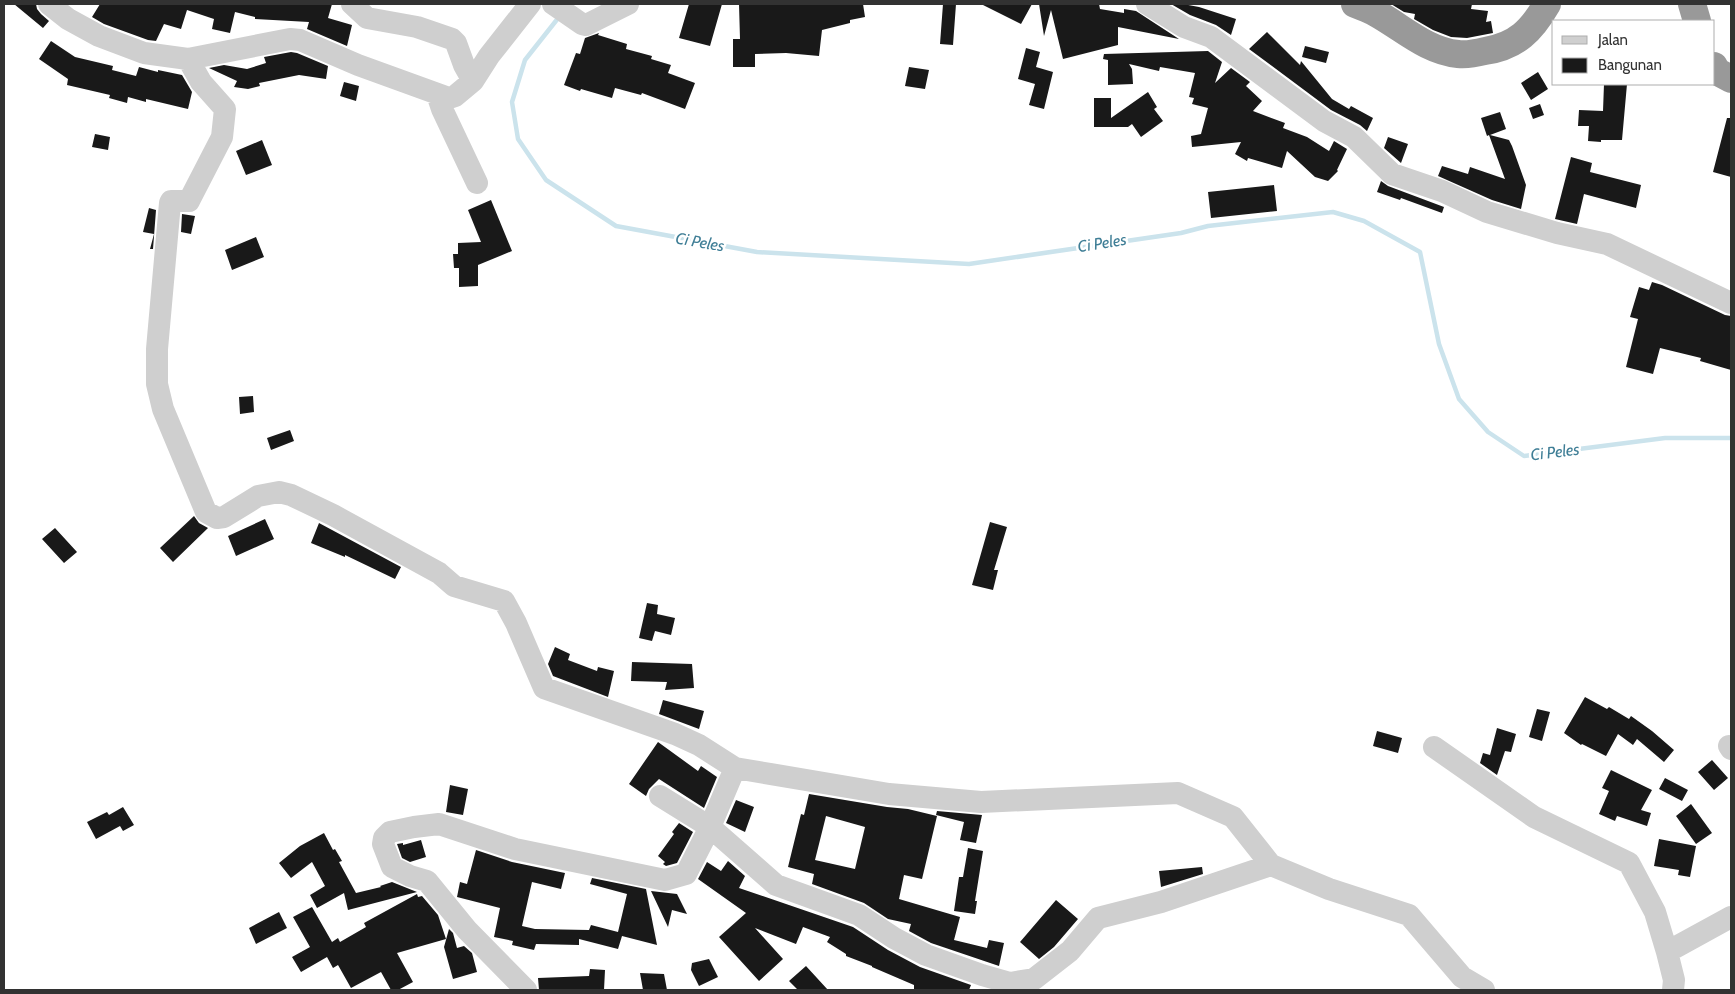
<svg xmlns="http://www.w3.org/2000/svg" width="1735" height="994" viewBox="0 0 1735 994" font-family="Cabin,sans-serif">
<rect width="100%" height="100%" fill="#fff"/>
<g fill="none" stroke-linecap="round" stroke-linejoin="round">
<path stroke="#cbe3ec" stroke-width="4.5" d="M 559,17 L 525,60 L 512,102 L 518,139 L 546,180 L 616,226 L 757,252 L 969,264 L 1181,233 L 1208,226 L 1333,212 L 1364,221 L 1420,252 L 1439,344 L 1459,399 L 1488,432 L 1524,456 L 1665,438 L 1731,438"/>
</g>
<path fill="#191919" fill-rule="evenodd" d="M 14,4 L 36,4 L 37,9 L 41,14 L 49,21 L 43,28 Z
M 100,4 L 332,4 L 328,18 L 352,25 L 347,46 L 307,29 L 309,22 L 255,19 L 255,17 L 235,12 L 230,33 L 212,29 L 214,19 L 187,10 L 181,29 L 164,24 L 156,41 L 148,40 L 104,24 L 92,17 Z
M 689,4 L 722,4 L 710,46 L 679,38 Z
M 739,4 L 863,4 L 865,17 L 850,20 L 850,23 L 822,30 L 819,56 L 786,53 L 755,54 L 755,67 L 733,67 L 733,39 L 740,39 Z
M 943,4 L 956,4 L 953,45 L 940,44 Z
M 981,4 L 1032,4 L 1021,24 Z
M 1039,4 L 1099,4 L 1100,9 L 1124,13 L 1124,9 L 1136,11 L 1179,39 L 1118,27 L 1118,45 L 1063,59 L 1051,10 L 1044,36 Z
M 1171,4 L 1183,4 L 1199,7 L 1236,19 L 1231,35 L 1216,25 L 1190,15 Z
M 1391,4 L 1472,4 L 1471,9 L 1488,11 L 1486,22 L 1491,21 L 1493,33 L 1467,38 L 1451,37 L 1433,30 L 1414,19 L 1415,14 L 1404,12 Z
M 1267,32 L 1300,65 L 1301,61 L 1332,99 L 1349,109 L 1351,106 L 1373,118 L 1367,131 L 1360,125 L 1331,110 L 1249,49 Z
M 599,33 L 598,35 L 627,44 L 626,49 L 652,56 L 651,59 L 671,65 L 668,73 L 695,83 L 685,109 L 642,93 L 641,95 L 615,88 L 612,98 L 581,89 L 580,91 L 564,85 L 576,53 L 580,54 L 585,38 Z
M 51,41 L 75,57 L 113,66 L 112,70 L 136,76 L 139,67 L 158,72 L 158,70 L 182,75 L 192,92 L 188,109 L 146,99 L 146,102 L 128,97 L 127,103 L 109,98 L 110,95 L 67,85 L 68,79 L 39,59 Z
M 1305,46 L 1329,52 L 1326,63 L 1302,57 Z
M 1026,48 L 1040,52 L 1036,67 L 1053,72 L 1044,109 L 1029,105 L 1035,84 L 1018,79 Z
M 1208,51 L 1222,62 L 1215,83 L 1231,68 L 1250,82 L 1246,86 L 1262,101 L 1253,111 L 1285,123 L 1283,128 L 1307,137 L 1329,151 L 1334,141 L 1347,149 L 1337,170 L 1338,171 L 1328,181 L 1315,177 L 1287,151 L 1282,168 L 1248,158 L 1247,161 L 1235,154 L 1241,142 L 1192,147 L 1191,136 L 1201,134 L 1208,108 L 1192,104 L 1194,98 L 1189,97 L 1195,73 L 1160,67 L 1159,71 L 1129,64 L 1132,69 L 1133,84 L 1108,85 L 1108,60 L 1103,59 L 1104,54 Z
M 291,52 L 297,53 L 328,66 L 326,79 L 299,75 L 259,83 L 260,86 L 248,89 L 234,87 L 237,81 L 209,68 L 224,65 L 247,69 L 266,63 L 264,57 Z
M 909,67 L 929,70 L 925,89 L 905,86 Z
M 1538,72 L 1548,89 L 1531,100 L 1521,83 Z
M 344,82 L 359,86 L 356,101 L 340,96 Z
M 1604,84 L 1627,84 L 1622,140 L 1601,140 L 1601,142 L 1588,141 L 1589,126 L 1578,126 L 1579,110 L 1603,111 Z
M 1148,92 L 1157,107 L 1154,109 L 1163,121 L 1141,137 L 1132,124 L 1128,127 L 1094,127 L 1094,98 L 1111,98 L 1111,118 Z
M 1540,104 L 1544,115 L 1533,119 L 1529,108 Z
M 1500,112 L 1506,129 L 1490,135 L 1509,140 L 1512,146 L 1526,185 L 1521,209 L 1492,200 L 1438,176 L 1442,166 L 1468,174 L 1470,167 L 1505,179 L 1489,135 L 1487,136 L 1481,118 Z
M 1727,118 L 1731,118 L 1731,177 L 1713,172 Z
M 95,134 L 110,137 L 108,150 L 92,147 Z
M 1388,137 L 1408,144 L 1401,163 L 1384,148 Z
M 262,140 L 272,165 L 246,175 L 236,151 Z
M 1571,157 L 1592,163 L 1590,172 L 1641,185 L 1636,208 L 1584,194 L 1577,224 L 1555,219 Z
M 1381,181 L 1388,186 L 1444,207 L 1442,213 L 1401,198 L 1400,200 L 1377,192 Z
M 1274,185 L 1277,211 L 1211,218 L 1208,192 Z
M 491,200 L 512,251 L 478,265 L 478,286 L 459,287 L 459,268 L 454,268 L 453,254 L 458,254 L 458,243 L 481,242 L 468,210 Z
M 149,208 L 156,210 L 153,249 L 150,249 L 154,234 L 143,232 Z
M 182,214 L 195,216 L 191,234 L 181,232 Z
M 256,237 L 264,257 L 232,270 L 225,250 Z
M 1652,282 L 1662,285 L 1725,315 L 1731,316 L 1731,370 L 1700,361 L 1701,358 L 1660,348 L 1653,374 L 1626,367 L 1638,319 L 1630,317 L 1639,287 L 1649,290 Z
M 253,396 L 254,412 L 240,414 L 239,397 Z
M 290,430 L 294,441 L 271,450 L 267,438 Z
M 194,516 L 199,523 L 208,528 L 173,562 L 160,548 Z
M 265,519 L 274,539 L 236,556 L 228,536 Z
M 990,522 L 1007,527 L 994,570 L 998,570 L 993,590 L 972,585 Z
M 319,523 L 401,567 L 395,579 L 345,555 L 345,557 L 311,543 Z
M 55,528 L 77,552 L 64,563 L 42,539 Z
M 647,603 L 658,605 L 657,614 L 675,618 L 671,635 L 655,631 L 652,641 L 639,638 Z
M 555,647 L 570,654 L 568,660 L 597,671 L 598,667 L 614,671 L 608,697 L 553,676 L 548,664 Z
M 632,662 L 692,664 L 694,688 L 665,690 L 667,682 L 631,681 Z
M 1585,697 L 1607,709 L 1609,707 L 1629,719 L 1631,716 L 1652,731 L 1674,750 L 1664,762 L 1637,739 L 1633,745 L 1618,734 L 1606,756 L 1582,744 L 1581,745 L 1564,733 Z
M 663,700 L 704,711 L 699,729 L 659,714 Z
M 1537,709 L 1550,712 L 1542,741 L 1529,737 Z
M 1497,728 L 1516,734 L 1511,752 L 1505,751 L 1497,775 L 1480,763 L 1483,753 L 1490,755 Z
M 1377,731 L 1402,738 L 1398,753 L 1373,746 Z
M 658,742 L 698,771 L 701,766 L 717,777 L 704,808 L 659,779 L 649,789 L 646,796 L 629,784 Z
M 1712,760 L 1728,778 L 1714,790 L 1698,772 Z
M 1611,770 L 1652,790 L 1641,810 L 1651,813 L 1647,826 L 1617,816 L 1615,821 L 1599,814 L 1609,791 L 1602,788 Z
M 1665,778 L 1688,790 L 1682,801 L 1659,789 Z
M 450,785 L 468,789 L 463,815 L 446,812 Z
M 809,794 L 887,807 L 908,809 L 937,816 L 922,879 L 904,875 L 899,899 L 960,917 L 954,940 L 987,948 L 989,940 L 1004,943 L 999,966 L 931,943 L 909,931 L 911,924 L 888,919 L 864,903 L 812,884 L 814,874 L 788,867 L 801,814 L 804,815 ZM 826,816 L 865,827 L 855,869 L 815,860 Z
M 736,800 L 754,807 L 745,832 L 726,823 Z
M 1691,804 L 1712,833 L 1696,844 L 1676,816 Z
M 123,807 L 134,825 L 123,831 L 120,826 L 96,839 L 87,822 L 107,812 L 109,815 Z
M 937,811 L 982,815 L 976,843 L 960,840 L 964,822 L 936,815 Z
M 679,823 L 693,832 L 677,863 L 666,866 L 663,864 L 665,862 L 658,856 L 674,834 L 672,832 Z
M 324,833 L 333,850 L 335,849 L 342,861 L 339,862 L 356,893 L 381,887 L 380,886 L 392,882 L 417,892 L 348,910 L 344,893 L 317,908 L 310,895 L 325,886 L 312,862 L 291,878 L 279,863 L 300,846 Z
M 1659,839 L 1696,846 L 1690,877 L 1678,875 L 1679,870 L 1654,866 Z
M 421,840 L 426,857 L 410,862 L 402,858 L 397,844 L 403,843 L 403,845 Z
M 968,848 L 983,851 L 975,901 L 977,901 L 975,914 L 954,911 L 959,877 L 963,877 Z
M 476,850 L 512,862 L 565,873 L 561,889 L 532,882 L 522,926 L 535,929 L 589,930 L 591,925 L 618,932 L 627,894 L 590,884 L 592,878 L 646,889 L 657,945 L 622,936 L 618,949 L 579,939 L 579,945 L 536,944 L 534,950 L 512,945 L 513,941 L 494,937 L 500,908 L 457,897 L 460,882 L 467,884 Z
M 728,861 L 745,876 L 739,888 L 853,927 L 888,950 L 920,967 L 971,985 L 969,990 L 914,990 L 914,985 L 872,967 L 872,966 L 846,956 L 846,954 L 827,942 L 830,937 L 803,927 L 796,944 L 755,928 L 783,959 L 759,981 L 719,937 L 746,913 L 698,879 L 707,862 L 721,871 Z
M 1202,867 L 1203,874 L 1161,887 L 1159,871 Z
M 651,891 L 677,894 L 687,914 L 672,910 L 668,927 Z
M 417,894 L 418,897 L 422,896 L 438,915 L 446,939 L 397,953 L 413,982 L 398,990 L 391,990 L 381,972 L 351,988 L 338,965 L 333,968 L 327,957 L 301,972 L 292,957 L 310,947 L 293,917 L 312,907 L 332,942 L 338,938 L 340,942 L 366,927 L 364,923 Z
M 1056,900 L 1078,919 L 1054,947 L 1039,959 L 1020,942 Z
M 279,912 L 287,928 L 256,944 L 249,928 Z
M 449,929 L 453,933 L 457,948 L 464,946 L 472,953 L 477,972 L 453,979 L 444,947 Z
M 709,959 L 718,977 L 699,986 L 691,970 L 692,963 Z
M 806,966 L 828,990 L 798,990 L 789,981 Z
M 590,969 L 605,970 L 604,990 L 539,990 L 538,978 L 589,976 Z
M 640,973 L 664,974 L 667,990 L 643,990 Z"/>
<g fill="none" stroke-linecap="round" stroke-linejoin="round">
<path stroke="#cfcfcf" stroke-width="22" d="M 49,4 L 68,19 L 99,36 L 144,53 L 188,59 L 290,39 L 300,40 L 358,65 L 449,98 L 455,96 L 473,81 L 489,56 L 530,4
M 352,4 L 367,18 L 417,27 L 452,39 L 456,43 L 464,65 L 473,81
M 553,4 L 582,24 L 586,25 L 628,4
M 1147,4 L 1184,27 L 1211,37 L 1324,121 L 1354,137 L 1392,174 L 1442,191 L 1487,212 L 1557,233 L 1607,244 L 1731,303
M 188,59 L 201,82 L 225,109 L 222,137 L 190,199 L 189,201 L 171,201 L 170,203 L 157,349 L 157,384 L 163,409 L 206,512 L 217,518 L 224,517 L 258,496 L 279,492 L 291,495 L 333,515 L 439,573 L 454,586 L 504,601 L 516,623 L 544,688 L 675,734 L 699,745 L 735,768 L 889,794 L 981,802 L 1178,793 L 1233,817 L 1271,865 L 1329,889 L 1409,915 L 1462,977 L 1484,990
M 437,94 L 442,109 L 477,183
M 1729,746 L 1731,749
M 1434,747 L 1534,817 L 1629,863 L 1655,912 L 1667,952
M 660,796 L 710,827 L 776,885 L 859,915 L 894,938 L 926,955 L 982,975 L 1010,983 L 1034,979 L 1070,951 L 1098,918 L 1161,902 L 1271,865
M 526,990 L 467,930 L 427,881 L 410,876 L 392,867 L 383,844 L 384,838 L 390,832 L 414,827 L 439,824 L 515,849 L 665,880 L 686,874 L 710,827 L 735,768
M 1673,990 L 1674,980 L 1667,952 L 1731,917"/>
<path stroke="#999" stroke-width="28" d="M 1355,4 C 1362,7 1369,9 1376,13 C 1403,28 1427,51 1458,54 C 1467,55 1477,53 1485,51 C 1517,46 1532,30 1547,4
M 1692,4 L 1697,21
M 1714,66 L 1716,71 L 1731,79"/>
</g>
<g text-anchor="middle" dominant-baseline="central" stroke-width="5" stroke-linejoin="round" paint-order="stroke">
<g font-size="16" font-style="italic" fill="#3f7e96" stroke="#fff">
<text transform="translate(700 242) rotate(10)">Ci Peles</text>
<text transform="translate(1102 243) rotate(-9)">Ci Peles</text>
<text transform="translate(1555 452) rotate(-7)">Ci Peles</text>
</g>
</g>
<rect width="1735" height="994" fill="none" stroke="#323232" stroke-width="10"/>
<rect x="1552" y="20" width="162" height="65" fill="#ffffff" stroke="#adadad"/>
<rect x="1562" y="36" width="25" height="8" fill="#cfcfcf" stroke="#adadad"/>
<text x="1598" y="45" font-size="15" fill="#323232">Jalan</text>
<rect x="1562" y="58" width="25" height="15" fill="#191919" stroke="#adadad"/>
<text x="1598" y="70" font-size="15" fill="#323232">Bangunan</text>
</svg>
